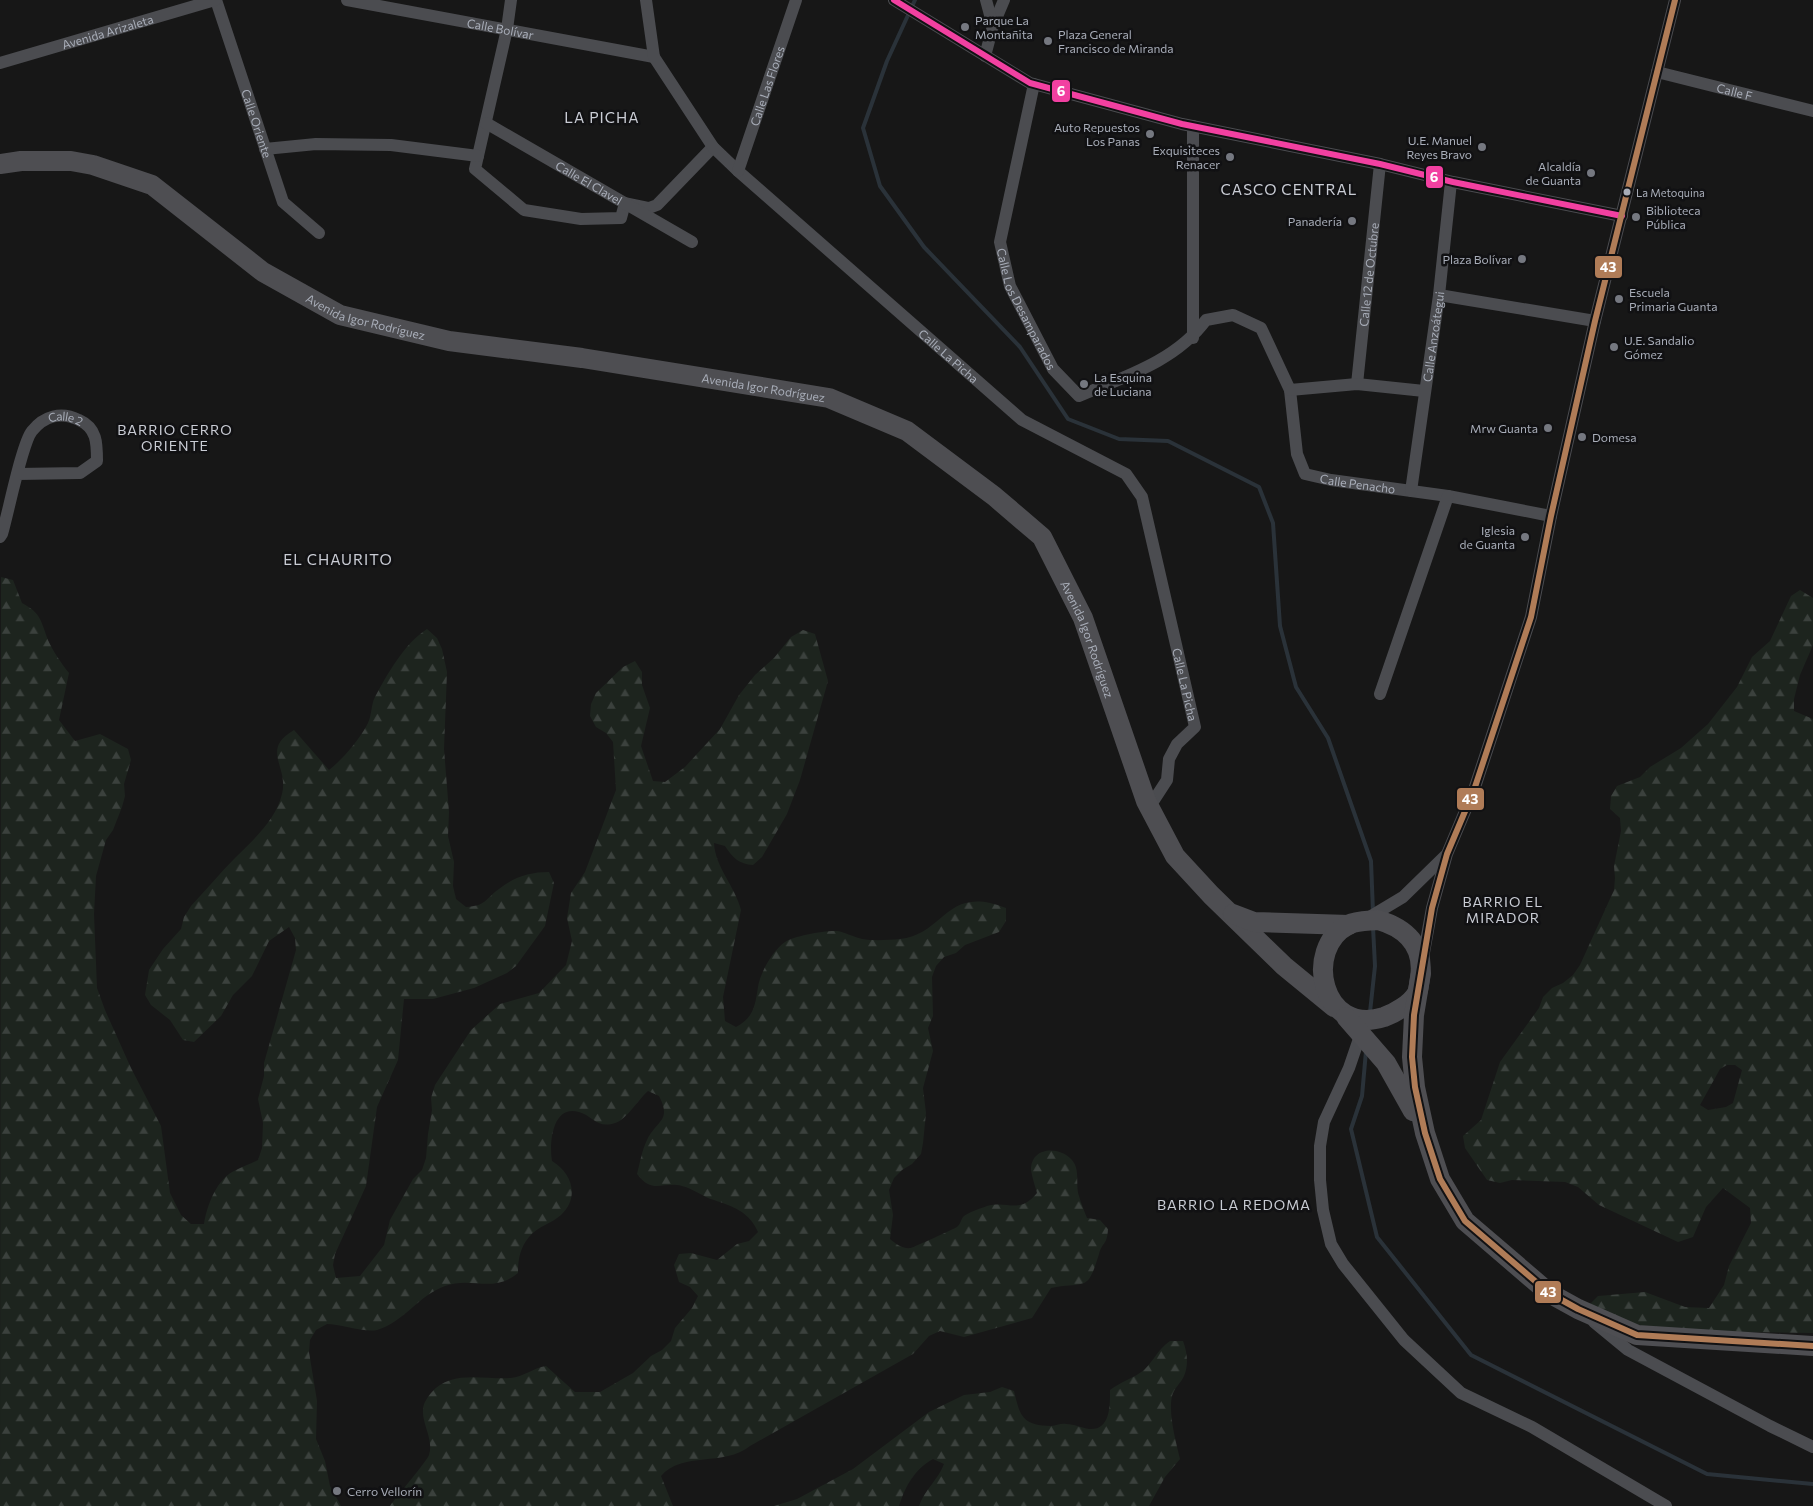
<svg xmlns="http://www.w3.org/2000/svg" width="1813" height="1506" viewBox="0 0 1813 1506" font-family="Commissioner,sans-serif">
<defs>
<pattern id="forest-firs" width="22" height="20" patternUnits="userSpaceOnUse" patternTransform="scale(1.25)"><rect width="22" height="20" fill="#1d241e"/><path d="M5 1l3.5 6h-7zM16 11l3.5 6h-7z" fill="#3b413d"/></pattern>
</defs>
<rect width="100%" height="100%" fill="#171717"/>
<path fill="url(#forest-firs)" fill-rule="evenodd" d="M 1,577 L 13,580 L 22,603 C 42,614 40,620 48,640 C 53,651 61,663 69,673 L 59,720 L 75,741 L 100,734 L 128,749 L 131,760 L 124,784 L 125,796 L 122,807 L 113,830 L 106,840 L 96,876 L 94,914 L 97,988 L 105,1010 L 131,1068 L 161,1126 L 170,1193 L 181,1215 L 191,1224 L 204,1224 C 207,1205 217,1178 236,1170 C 244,1166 251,1164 258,1160 L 262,1148 L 263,1123 L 258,1099 L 264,1076 L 264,1063 L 296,950 L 295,938 L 289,927 L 269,941 L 252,976 L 233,995 L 221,1016 L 194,1042 L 183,1040 L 170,1020 L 151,1005 L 145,995 L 149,970 L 163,949 L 181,929 L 184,917 L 191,906 C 206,890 220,873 235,858 C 253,840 276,820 282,794 C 289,766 260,750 294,730 L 329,770 C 343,759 360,739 368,723 C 372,715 371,704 375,697 C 388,673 404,644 427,629 L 437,638 L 442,649 L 447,672 L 444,749 L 449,812 L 448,836 L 454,862 L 453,886 L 456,899 L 466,907 C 486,906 485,899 499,889 C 514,877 530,872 549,872 L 554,883 L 545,926 L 516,966 L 507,973 L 474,988 L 433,999 L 404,999 L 398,1060 L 377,1107 L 366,1186 L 335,1254 L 333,1265 L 336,1278 L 360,1276 L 384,1245 L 390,1220 L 413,1179 L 422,1170 L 426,1158 L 428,1134 L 432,1110 L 431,1098 L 435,1085 L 471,1030 L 500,1004 L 539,993 L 566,965 L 572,941 L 567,918 L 571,893 L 585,872 L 616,790 L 613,742 L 606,733 L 596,727 L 590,716 L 591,704 L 596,693 L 623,667 L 635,661 L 642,672 L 642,685 L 650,708 L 641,746 L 653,781 L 665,782 L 685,767 L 720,729 L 739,695 L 755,675 L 774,658 L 791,637 L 803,630 L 815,634 L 828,681 L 800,780 L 787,814 L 762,857 L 753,865 C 739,864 733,858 725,846 L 714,843 C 715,867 735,886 741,910 L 723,997 L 725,1021 L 736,1027 C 754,1017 755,1006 758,987 C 760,973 773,950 785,942 C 793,936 826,930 837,931 C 845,932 853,937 862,939 C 873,941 889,940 900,939 C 946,934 945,884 1006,908 L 1006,921 L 999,932 L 965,945 L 956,953 L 944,957 L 936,966 L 932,977 L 933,1016 L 928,1028 L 933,1051 L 923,1088 L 926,1113 L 923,1143 L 921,1154 L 912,1164 L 902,1170 L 894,1178 L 889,1190 L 893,1215 L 890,1239 C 896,1244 902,1249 911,1248 C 914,1247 954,1229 957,1227 C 960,1225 961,1220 963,1217 C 966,1213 982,1208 987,1206 C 1008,1200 1019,1215 1037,1193 C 1035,1186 1032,1177 1031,1170 C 1031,1147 1058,1146 1071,1159 C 1081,1169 1075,1184 1079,1196 C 1081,1203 1084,1211 1087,1218 L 1100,1220 L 1108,1229 C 1107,1246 1102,1242 1099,1254 C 1087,1293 1087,1281 1051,1288 L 1032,1318 L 964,1337 L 940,1331 L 929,1336 L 913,1354 L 750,1446 C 724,1467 682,1451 661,1476 L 673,1506 L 390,1506 C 397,1496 427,1461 429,1455 C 434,1440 422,1424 423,1410 C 423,1403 428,1397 431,1393 C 451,1369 484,1380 511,1378 C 523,1377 533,1368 546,1366 L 575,1392 L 600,1392 L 633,1373 L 651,1356 L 662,1350 L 671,1341 L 675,1328 L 692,1308 L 698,1296 L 690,1287 L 679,1282 L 674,1265 L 679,1254 L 691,1253 L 717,1260 L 737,1244 L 749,1241 L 758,1232 C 750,1212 732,1206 714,1200 C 703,1197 694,1189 682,1186 C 662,1181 653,1195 637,1174 C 640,1163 642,1150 647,1140 C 657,1120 672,1121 659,1096 L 648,1091 C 638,1100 626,1120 615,1123 C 597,1129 593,1116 579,1112 C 552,1104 549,1144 552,1161 C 572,1173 580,1197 561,1215 C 551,1224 538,1226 529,1237 C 520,1248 518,1259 518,1273 C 492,1294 472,1276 445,1286 C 419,1295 404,1322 377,1330 C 365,1333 340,1324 327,1324 L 316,1330 L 310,1340 L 309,1352 L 317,1401 L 316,1439 L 325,1461 L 330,1486 L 341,1506 L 0,1506 Z
M 1800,590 L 1813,598 L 1813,645 L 1800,675 L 1794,699 L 1794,711 L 1813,719 L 1813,1333 L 1685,1331 L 1643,1326 L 1613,1320 L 1590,1304 L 1598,1296 L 1645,1292 L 1685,1307 L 1709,1308 L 1724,1285 L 1729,1266 L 1751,1223 L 1750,1208 L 1723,1188 L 1706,1207 L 1693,1237 L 1678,1242 L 1599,1205 L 1578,1187 L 1565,1182 L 1512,1180 L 1500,1183 L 1487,1180 L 1465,1148 L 1463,1136 L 1481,1120 L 1500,1062 L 1539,1008 L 1543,997 L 1552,988 L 1563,983 L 1573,975 L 1580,965 L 1614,890 L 1615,878 L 1614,866 L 1621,831 L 1620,818 L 1610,809 L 1611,796 L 1617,786 L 1640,777 L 1650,767 L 1681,748 L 1708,724 L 1737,687 L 1752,657 L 1770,641 L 1791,596 ZM 1727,1065 L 1735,1065 L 1742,1070 L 1733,1103 L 1726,1107 L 1708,1110 L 1700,1105 L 1720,1069 Z
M 1170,1341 L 1183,1341 C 1187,1352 1189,1364 1184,1376 C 1181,1383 1174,1388 1172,1396 C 1168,1413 1176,1442 1180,1459 L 1165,1477 L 1149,1506 L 919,1506 C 925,1489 938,1480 944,1464 L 933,1459 C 914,1470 906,1485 899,1506 L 774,1506 L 797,1499 L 853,1469 L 929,1412 L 964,1395 L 990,1392 L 1002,1387 L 1014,1391 C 1020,1416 1022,1425 1051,1426 C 1056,1426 1061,1423 1066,1424 C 1074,1424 1082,1428 1089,1429 C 1111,1431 1110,1404 1110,1390 C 1120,1382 1134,1378 1144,1370 C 1153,1362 1157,1350 1170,1341 Z"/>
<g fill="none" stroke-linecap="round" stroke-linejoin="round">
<path stroke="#2a3239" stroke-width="4" d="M 915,0 L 887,61 L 863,128 L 880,186 L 924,247 L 1020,347 L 1068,419 L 1119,439 L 1168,441 L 1259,487 L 1273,523 L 1280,626 L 1296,687 L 1328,738 L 1371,861 L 1373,912
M 1370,1012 L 1375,966 L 1373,927
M 1366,1051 L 1362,1096 L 1351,1129 L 1377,1237 L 1471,1355 L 1707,1474 L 1813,1484"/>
<g stroke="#4b4c50" stroke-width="12">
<path id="s1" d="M 216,0 L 283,202 L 319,233"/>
<path id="s2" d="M 347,0 L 654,57"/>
<path d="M 511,0 L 507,29 L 475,169 L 524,210 L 581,219 L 621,218 L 625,203 L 649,208 L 657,205 L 713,147"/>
<path id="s3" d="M 646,0 L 654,57 L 713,147 L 738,171 L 1022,420 L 1126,474 L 1142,497 L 1195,727 L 1177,744 L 1169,759 L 1167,780 L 1154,800 L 1146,801"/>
<path d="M 894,0 L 1030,83 L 1182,124 L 1380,164 L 1453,182 L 1622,216"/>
<path d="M 993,26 L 1004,0"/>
<path d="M 985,56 L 993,26 L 986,0"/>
<path id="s4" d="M 0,63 L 215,0"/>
<path id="s5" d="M 1657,72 L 1813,111"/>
<path id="s6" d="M 1034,84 L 1000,242 L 1010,286 L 1053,369 L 1079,396 C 1124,377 1176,361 1206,320 L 1233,315 L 1261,328 L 1290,390 L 1297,454 L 1305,474 L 1331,480 L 1448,496 L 1551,516"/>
<path id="s7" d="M 486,123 L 692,242"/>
<path d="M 1193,126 L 1193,338"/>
<path d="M 265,149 L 316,144 L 391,145 L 478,156"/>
<path id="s8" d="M 738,171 L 796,0"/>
<path d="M 1439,295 L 1595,321"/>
<path id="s9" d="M 1357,384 L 1380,164"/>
<path d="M 1290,390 L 1357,384 L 1424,391"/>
<path id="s10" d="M 1411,491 L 1439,295 L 1451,182"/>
<path id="s11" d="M 0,537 L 2,534 C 8,514 22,443 32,431 C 44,416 61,411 79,420 C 97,428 97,443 97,461 L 80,473 L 18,474"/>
<path d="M 1380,694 L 1448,496"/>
<path d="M 1368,918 L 1403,897 L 1445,856"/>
<path d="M 1423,958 L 1432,908 L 1447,854 L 1474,790 L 1531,617 L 1551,516 L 1595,321 L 1675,0"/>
<path d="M 1361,1033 L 1349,1068 L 1324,1122 L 1320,1146 L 1320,1180 L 1323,1210 L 1331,1244 L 1343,1264 L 1404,1340 L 1461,1393 L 1532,1427 L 1666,1506"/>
<path d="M 1594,1322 L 1628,1350 L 1770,1426 L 1813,1447"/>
</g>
<g stroke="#4e4e52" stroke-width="20">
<path id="s12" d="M 0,164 L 21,161 L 71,161 L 93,165 L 152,185 L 263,272 L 340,315 L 449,341 L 582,358 L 829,398 L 907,431 L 994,496 L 1042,537 L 1083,618 L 1146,801 L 1175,856 L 1211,895 L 1284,966 L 1334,1007"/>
<path d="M 1233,914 L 1254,922 L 1349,925"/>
<path d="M 1378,920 C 1406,928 1425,946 1420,978 C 1419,982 1419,989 1417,993 C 1411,1004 1395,1013 1384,1017 C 1321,1037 1303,948 1348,925 C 1357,920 1369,921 1378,920 Z"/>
<path d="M 1421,973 L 1414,1015 L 1412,1057 L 1415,1087 L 1425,1133 L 1440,1179 L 1465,1221 L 1549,1293 L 1578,1309 L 1637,1335 L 1813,1346"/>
<path d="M 1346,1017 L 1386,1063 L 1413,1111"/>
</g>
<g stroke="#111113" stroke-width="10">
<path id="bus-1" d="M 894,0 L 1030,83 L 1182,124 L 1380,164 L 1453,182 L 1622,216"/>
</g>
<g stroke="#111113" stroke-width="10">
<path id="bus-2" d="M 1675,0 L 1595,321 L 1551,516 L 1531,617 L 1474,790 L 1447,854 L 1432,908 L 1414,1015 L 1412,1057 L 1415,1087 L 1425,1133 L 1440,1179 L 1465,1221 L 1549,1293 L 1578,1309 L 1637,1335 L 1813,1346"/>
</g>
<use href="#bus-1" stroke="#f240a1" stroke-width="6"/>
<use href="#bus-2" stroke="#b07c57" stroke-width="6"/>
</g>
<g fill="#757880" stroke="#111113" stroke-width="2">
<circle cx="965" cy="27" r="5"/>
<circle cx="1048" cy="41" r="5"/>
<circle cx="1150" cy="134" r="5"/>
<circle cx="1482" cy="147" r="5"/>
<circle cx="1230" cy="157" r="5"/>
<circle cx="1591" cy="173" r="5"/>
<circle cx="1636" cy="217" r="5"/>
<circle cx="1352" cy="221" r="5"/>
<circle cx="1522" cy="259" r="5"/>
<circle cx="1619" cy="299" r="5"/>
<circle cx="1614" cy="347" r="5"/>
<circle cx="1084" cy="384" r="5"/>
<circle cx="1548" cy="428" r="5"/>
<circle cx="1582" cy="437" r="5"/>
<circle cx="1525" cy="537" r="5"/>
<circle cx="337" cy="1491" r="5"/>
</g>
<circle fill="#a8adb8" stroke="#111113" stroke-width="2" cx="1627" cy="192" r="4.5"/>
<g text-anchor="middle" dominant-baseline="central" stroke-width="5" stroke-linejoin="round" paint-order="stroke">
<g font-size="11" fill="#a8adb8" stroke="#111113" text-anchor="start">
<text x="1636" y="192">La Metoquina</text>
</g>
<g font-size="12" fill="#a8adb8" stroke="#111113" text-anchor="start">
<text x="975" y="20">Parque La<tspan x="975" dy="14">Montañita</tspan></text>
<text x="1058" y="34">Plaza General<tspan x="1058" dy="14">Francisco de Miranda</tspan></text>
<text x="1140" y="127" text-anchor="end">Auto Repuestos<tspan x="1140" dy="14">Los Panas</tspan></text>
<text x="1472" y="140" text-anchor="end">U.E. Manuel<tspan x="1472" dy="14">Reyes Bravo</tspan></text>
<text x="1220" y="150" text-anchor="end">Exquisiteces<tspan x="1220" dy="14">Renacer</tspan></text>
<text x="1581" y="166" text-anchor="end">Alcaldía<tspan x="1581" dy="14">de Guanta</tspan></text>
<text x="1646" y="210">Biblioteca<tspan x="1646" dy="14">Pública</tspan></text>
<text x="1342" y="221" text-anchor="end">Panadería</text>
<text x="1512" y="259" text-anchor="end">Plaza Bolívar</text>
<text x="1629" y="292">Escuela<tspan x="1629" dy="14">Primaria Guanta</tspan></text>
<text x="1624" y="340">U.E. Sandalio<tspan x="1624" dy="14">Gómez</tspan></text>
<text x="1094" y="377">La Esquina<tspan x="1094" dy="14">de Luciana</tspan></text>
<text x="1538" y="428" text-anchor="end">Mrw Guanta</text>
<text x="1592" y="437">Domesa</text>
<text x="1515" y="530" text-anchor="end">Iglesia<tspan x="1515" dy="14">de Guanta</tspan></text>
<text x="347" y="1491">Cerro Vellorín</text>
</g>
<g font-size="12" fill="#a8adb8" stroke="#111113">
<text stroke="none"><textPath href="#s2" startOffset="156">Calle Bolívar</textPath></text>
<text stroke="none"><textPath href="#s4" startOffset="112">Avenida Arizaleta</textPath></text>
<text stroke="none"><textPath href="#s8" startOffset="90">Calle Las Flores</textPath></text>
<text stroke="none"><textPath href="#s5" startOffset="80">Calle F</textPath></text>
<text stroke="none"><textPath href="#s1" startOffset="130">Calle Oriente</textPath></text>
<text stroke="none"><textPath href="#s7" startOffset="119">Calle El Clavel</textPath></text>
<text stroke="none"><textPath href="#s9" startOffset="110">Calle 12 de Octubre</textPath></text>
<text stroke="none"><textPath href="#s6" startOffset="234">Calle Los Desamparados</textPath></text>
<text stroke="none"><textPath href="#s12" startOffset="410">Avenida Igor Rodríguez</textPath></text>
<text stroke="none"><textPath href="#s10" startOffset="156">Calle Anzoátegui</textPath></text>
<text stroke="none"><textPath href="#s3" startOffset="480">Calle La Picha</textPath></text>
<text stroke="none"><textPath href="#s12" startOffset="815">Avenida Igor Rodríguez</textPath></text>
<text stroke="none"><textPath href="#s11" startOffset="150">Calle 2</textPath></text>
<text stroke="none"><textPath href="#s6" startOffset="754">Calle Penacho</textPath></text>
<text stroke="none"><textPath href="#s12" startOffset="1250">Avenida Igor Rodríguez</textPath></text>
<text stroke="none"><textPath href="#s3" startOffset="915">Calle La Picha</textPath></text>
</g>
<g font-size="14" letter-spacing="1" fill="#c9ccd4" stroke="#111113">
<text x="175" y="429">BARRIO CERRO<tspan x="175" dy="16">ORIENTE</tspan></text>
<text x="1503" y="901">BARRIO EL<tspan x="1503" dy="16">MIRADOR</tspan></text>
<text x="1234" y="1204">BARRIO LA REDOMA</text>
</g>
<g font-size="15" letter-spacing="1" fill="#c9ccd4" stroke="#111113">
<text x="602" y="117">LA PICHA</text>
<text x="1289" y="189">CASCO CENTRAL</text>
<text x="338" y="559">EL CHAURITO</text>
</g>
</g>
<g stroke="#111113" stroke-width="2">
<rect x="1051" y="79" width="20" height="24" rx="5" fill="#f240a1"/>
<rect x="1425" y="165" width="19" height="24" rx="5" fill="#f240a1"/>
<rect x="1594" y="255" width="29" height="24" rx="5" fill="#b07c57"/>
<rect x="1456" y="787" width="29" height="24" rx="5" fill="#b07c57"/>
<rect x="1534" y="1280" width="28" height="24" rx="5" fill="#b07c57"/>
</g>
<g font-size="14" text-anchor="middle" font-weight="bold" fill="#fff">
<text x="1061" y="96">6</text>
<text x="1434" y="182">6</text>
<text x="1608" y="272">43</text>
<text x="1470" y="804">43</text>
<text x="1548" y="1297">43</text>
</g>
</svg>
